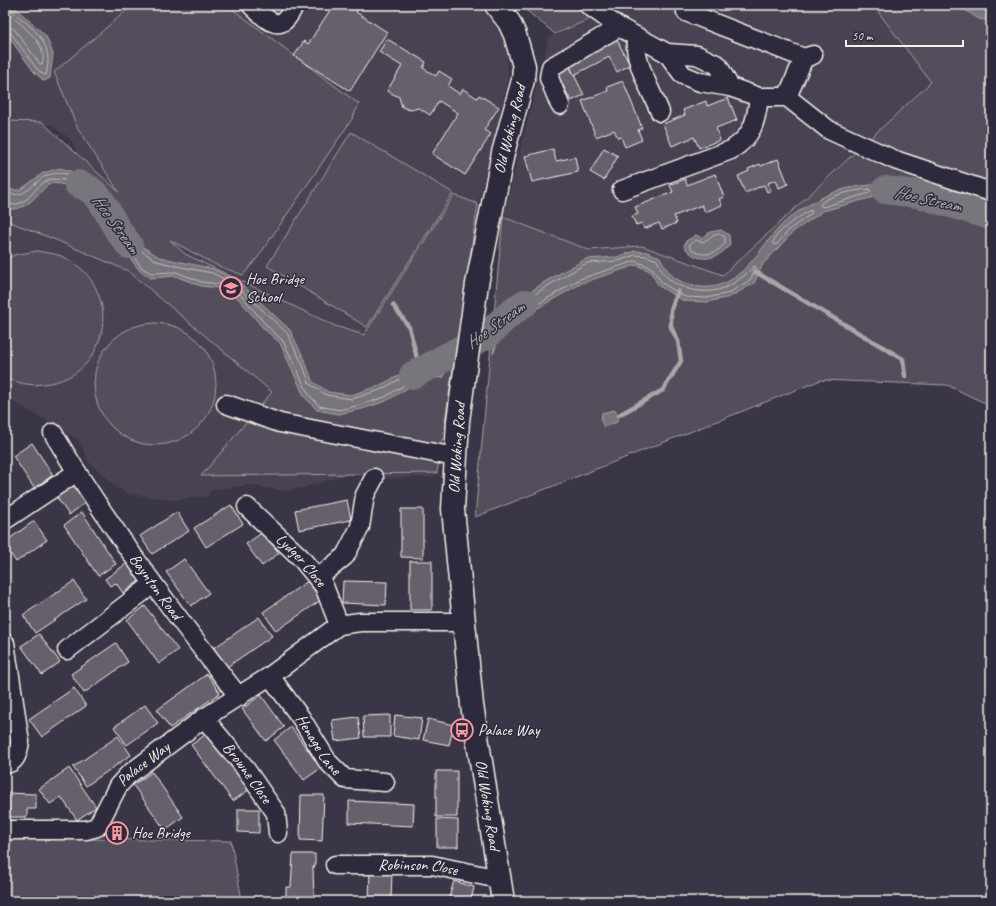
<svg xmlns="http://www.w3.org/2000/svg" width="996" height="906" viewBox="0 0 996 906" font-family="Caveat,sans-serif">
<rect width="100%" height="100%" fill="#3b3647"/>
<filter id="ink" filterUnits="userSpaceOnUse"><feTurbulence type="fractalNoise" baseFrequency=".025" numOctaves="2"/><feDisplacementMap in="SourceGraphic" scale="8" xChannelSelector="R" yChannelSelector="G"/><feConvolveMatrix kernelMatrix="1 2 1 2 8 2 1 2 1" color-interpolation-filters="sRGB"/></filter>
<g filter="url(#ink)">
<path fill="#484352" d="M 5,5 L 480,5 L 502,36 L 507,53 L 508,74 L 501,111 L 442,349 L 434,477 L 387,478 L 354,472 L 302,488 L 285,491 L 247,485 L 214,490 L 208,492 L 209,496 L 174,500 L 130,494 L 117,488 L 88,461 L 80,442 L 68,433 L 5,397 L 5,208 L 122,197 L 77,153 L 73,143 L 68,137 L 51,125 L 42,125 L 5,135 Z
M 629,5 L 873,5 L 931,81 L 723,275 L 642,246 L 589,250 L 503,217 L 549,37 Z"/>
<path fill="#534e5c" stroke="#a4a0a2" d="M 133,5 L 227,5 L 359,104 L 352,119 L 258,257 L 243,275 L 216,265 L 170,240 L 185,254 L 335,326 L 364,335 L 454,195 L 478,204 L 437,473 L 201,476 L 272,392 L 128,271 L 56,240 L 5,220 L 5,121 L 42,122 L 119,192 L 78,129 L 54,72 Z
M 520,5 L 623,5 L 555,34 Z
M 873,5 L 991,5 L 991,406 L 947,385 L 821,380 L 475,517 L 503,217 L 589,250 L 642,246 L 723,275 L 931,82 Z
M 351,132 L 453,193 L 367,327 L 267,266 Z
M 37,251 C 44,253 54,253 61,256 C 125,283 113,378 43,384 C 30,386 16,383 5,377 L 5,260 L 14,255 Z
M94 384a61 61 0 1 1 122 0a61 61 0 1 1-122 0Z
M 5,838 L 231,841 L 242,901 L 5,901 Z"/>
<path fill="#78747b" stroke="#aaa6a7" d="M 5,5 L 12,5 L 46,36 L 53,54 L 50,78 L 44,81 L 34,72 L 5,32 Z
M 957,5 L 991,5 L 991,21 L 979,19 Z
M 60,168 C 87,176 95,179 113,203 L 94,214 C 81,191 78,185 50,183 C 37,194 25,214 5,208 L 5,190 L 20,190 L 43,173 Z
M 904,183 L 926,187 L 919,201 L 884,194 L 823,211 L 793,232 L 763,264 L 754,283 L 730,297 L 707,302 L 684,301 L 659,286 L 650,271 L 636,265 L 582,283 L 529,313 L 502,331 L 493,354 L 497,315 L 546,281 L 586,259 L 617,257 L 635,251 L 647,252 L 660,257 C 669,275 675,281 695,286 C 740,296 760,243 788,219 C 798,211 810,204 821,198 C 847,184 875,185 904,183 Z
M 935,189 L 973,203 L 991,207 L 991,224 L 928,205 Z
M 116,210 L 119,219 L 143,247 L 159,257 L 213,269 L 238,281 L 290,330 L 306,363 L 312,381 L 328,392 L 351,395 L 378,386 L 411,370 L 447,347 L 444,377 L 421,380 L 386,401 L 362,409 L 339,414 L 317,410 L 304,396 L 280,343 L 263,328 L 238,298 L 218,288 L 201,286 L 175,276 L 151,278 L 140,271 L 99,219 Z
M 721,230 L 729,235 L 730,244 C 719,261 695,264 684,246 L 686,241 L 696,235 L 702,238 L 710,232 Z
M 614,410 L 619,415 L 617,422 L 604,427 L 601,421 L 602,413 Z"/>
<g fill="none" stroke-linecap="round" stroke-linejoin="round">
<path stroke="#c2bfbc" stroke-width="1" d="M 5,8 L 8,13 C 22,26 49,43 42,64 L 40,64 L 14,29 L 5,25
M 5,30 L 10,32 L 37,69 L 44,75 L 46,75 C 55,42 33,29 11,10 L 10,5
M 904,187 L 918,190 L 919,192 L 916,196 L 892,190 L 894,188 Z
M 869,189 L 871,191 L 869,193 L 823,207 L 820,205 C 826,195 857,190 869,189 Z
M 5,194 C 10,194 16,195 20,194 C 30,191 37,180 46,176 C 67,167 95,182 106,201 L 95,208 L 84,189 L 68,180 L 51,179 C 31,185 33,207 5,205
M 991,210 L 972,207 L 939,195 L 935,201 L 936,203 L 991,219
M 809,211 L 812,211 L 811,214 L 790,229 L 776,245 L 773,244 C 774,232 799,217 809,211 Z
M 112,217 L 140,250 L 157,261 L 176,266 L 212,273 L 236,285 L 287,333 L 303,365 L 309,383 L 326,395 L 352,399 L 380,390 L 440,357 L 442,359 L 440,372 L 419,376 L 385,397 L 360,405 L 339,410 L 319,406 L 308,393 L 283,341 L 266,325 L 241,295 L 219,284 L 202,282 L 176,272 L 151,273 L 142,268 L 107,222 L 107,220 Z
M 719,234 L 725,237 L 725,243 C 718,255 697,259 689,246 L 690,244 L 696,240 L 703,242 L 712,236 Z
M 635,255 L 646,256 L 657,260 C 659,264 661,270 664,274 C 676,289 703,295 721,289 C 732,286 746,275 754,266 L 757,268 L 750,280 L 729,293 L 707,298 L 685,297 L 662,283 L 652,268 L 635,261 L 580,279 L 503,325 L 501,324 L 502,316 L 549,285 L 587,263 L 618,261 Z"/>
<path stroke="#aaa6a7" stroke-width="4.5" d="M 754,271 L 903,359 L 905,376
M 393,305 L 409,327 L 420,370
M 619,415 L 663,390 L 681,361 L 678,341 L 671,327 L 671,310 L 678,291"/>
<path stroke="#78747b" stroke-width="28" d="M 78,184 C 100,190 105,209 116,227 C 120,234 125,239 129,245
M 885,190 L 918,194 L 991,216
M 413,375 L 487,335 L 507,316 L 525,303"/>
</g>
<path fill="#65616c" stroke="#f4f1e8" d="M 322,5 L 355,5 L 359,7 L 356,12 L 387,32 L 350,91 L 294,56 L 304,41 L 308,44 L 330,10 Z
M 616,38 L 630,65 L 617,72 L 609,57 L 574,75 L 568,63 Z
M 387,39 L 426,62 L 423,68 L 436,76 L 439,71 L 452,79 L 448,86 L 460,94 L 463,89 L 477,98 L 479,95 L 499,107 L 484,130 L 491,134 L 465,175 L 432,154 L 458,113 L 439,101 L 430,115 L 419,108 L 410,110 L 402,107 L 399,97 L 387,91 L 402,66 L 379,52 Z
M 568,63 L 584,95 L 571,101 L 555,70 Z
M 623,81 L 642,128 L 638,130 L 642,140 L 625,147 L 621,137 L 618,138 L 614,130 L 596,137 L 582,101 L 608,91 L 607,87 Z
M 728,98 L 737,120 L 716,128 L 720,140 L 699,148 L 694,137 L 672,146 L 663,124 L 685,115 L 683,110 L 706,101 L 707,106 Z
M 604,148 L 618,156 L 604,180 L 590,172 Z
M 553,149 L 556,161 L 575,157 L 578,172 L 532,182 L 525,156 Z
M 778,159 L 788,184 L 779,188 L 776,180 L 768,183 L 771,190 L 767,192 L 764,185 L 745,193 L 738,176 L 749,171 L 748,169 L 760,164 L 761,166 Z
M 715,174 L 724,197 L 719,199 L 722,205 L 705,212 L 702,205 L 674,216 L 677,223 L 662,229 L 659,223 L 644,229 L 642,223 L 636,225 L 632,216 L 638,214 L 635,207 L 673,192 L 670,185 L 685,179 L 687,185 Z
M 32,443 L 53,475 L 34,488 L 13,456 Z
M 75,481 L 89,500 L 69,515 L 55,495 Z
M 347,500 L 351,520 L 299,530 L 295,510 Z
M 231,505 L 243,524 L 206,547 L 194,528 Z
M 401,509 L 423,509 L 423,558 L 401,557 Z
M 82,512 L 116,564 L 98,576 L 64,525 Z
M 177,512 L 189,531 L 152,554 L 140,536 Z
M 34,521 L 47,540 L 16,562 L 5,546 L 5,542 Z
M 263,532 L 279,553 L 262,566 L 246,544 Z
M 184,559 L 209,593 L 191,606 L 166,572 Z
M 130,561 L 142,579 L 123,593 L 116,583 L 110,586 L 105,579 Z
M 410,561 L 432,561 L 432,610 L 410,610 Z
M 74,581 L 86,599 L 35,633 L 23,615 Z
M 308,581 L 321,600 L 276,631 L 263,612 Z
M 343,581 L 387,582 L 386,605 L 342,603 Z
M 145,606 L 178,650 L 159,664 L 127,620 Z
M 259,617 L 272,636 L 227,667 L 214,648 Z
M 39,634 L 60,662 L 42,675 L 21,646 Z
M 116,643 L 128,662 L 84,693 L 71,674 Z
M 207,674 L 220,693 L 170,728 L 157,710 Z
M 74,688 L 86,706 L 42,737 L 29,719 Z
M 261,695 L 284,727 L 266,741 L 242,709 Z
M 145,705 L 158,723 L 127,745 L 114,727 Z
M 390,715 L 390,737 L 364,737 L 363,716 Z
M 395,715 L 422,718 L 419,740 L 393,736 Z
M 358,717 L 361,738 L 335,741 L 332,720 Z
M 428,719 L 454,725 L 449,745 L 423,740 Z
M 291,727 L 321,768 L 304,780 L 274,740 Z
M 209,732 L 250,789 L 233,801 L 191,745 Z
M 118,736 L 131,755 L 86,786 L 73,767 Z
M 69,768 L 96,807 L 77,820 L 61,797 L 50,804 L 39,789 Z
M 436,771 L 457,771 L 457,817 L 436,817 Z
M 152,772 L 183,817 L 165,830 L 133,785 Z
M 5,793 L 36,794 L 36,809 L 27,809 L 27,817 L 9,817 L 9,808 L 5,807 Z
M 301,795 L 324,795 L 322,841 L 300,840 Z
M 349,801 L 414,804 L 413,826 L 349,823 Z
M 238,809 L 259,809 L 259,833 L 238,832 Z
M 437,819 L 458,820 L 458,847 L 437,847 Z
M 114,825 L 125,830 L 120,841 L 109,835 Z
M 293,854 L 315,854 L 315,867 L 313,867 L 314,901 L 286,900 L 286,887 L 291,887 Z
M 370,869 L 392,870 L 391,901 L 369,901 Z
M 454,881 L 474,887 L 471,901 L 448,901 Z"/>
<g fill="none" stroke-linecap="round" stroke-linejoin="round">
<g stroke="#f4f1e8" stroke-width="21">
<g id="minor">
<path d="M 251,5 C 259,12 275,32 286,19 C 290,15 292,9 295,5"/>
<path d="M 588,5 L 619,27 L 667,53 L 697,55 L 718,65 L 730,87"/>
<path d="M 686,12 L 804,58"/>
<path d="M 636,37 C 633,61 651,90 660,112"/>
<path d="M 667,53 L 683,75 L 700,82 L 730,87 L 759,97 L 787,97 L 829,130 L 895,160 L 991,192"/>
<path d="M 787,97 L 804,58 L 813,55"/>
<path d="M 560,105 L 549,78 L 551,67 L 619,27"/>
<path d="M 622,190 L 731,150 C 753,136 756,122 759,97"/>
<path d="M 226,404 L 280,423 L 455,457"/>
<path id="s1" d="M 53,433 C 108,526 173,612 239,697"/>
<path id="s2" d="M 247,507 L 300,557 L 324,586 L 339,625"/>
<path d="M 5,520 L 77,472"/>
<path d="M 318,578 L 345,556 L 360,527 L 365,495 L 374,478"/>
<path d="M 5,643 L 20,742 C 18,751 17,763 5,764"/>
<path d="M 67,650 L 153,584"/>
<path id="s3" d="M 270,676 L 301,718 L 328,762 L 345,779 L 385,782"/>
<path id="s4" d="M 204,718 L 242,764 L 276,813 L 278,833"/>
<path id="s5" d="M 5,830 L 86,830 L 97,827 L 118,786 L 128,775 L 204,718 L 270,676 L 339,625 L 360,622 L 463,622"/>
<path id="s6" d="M 335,865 L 432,865 L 499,879"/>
</g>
</g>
<g stroke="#f4f1e8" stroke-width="25">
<g id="major">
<path id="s7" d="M 496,5 L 509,22 L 515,35 L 524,66 L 523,80 L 503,153 L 477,284 L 458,421 L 453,509 L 472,705 L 503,901"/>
</g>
</g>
<use href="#minor" stroke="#2f2a3d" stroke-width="18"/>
<use href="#major" stroke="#2f2a3d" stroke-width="22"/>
</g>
</g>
<defs>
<g id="school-ring" transform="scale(1.15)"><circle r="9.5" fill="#2f2a3d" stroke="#ff9aa2" stroke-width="1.5"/><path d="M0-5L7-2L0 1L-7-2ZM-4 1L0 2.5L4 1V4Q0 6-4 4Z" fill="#ff9aa2"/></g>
<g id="bus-ring" transform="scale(1.15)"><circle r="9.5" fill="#2f2a3d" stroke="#ff9aa2" stroke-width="1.5"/><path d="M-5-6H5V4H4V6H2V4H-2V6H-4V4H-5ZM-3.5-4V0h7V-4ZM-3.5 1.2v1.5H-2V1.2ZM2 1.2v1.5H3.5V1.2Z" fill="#ff9aa2"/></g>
<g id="building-ring" transform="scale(1.15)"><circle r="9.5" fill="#2f2a3d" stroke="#ff9aa2" stroke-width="1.5"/><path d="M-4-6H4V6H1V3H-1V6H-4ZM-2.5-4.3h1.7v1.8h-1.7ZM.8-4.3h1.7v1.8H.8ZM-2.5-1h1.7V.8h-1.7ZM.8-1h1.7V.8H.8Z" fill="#ff9aa2"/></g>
</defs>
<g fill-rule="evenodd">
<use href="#school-ring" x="231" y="288"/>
<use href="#bus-ring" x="462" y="730"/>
<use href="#building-ring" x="117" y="833"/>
</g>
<g text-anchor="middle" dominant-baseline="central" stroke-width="3" stroke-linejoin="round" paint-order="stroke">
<g font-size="16" fill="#f4f1e8" stroke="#2f2a3d">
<text transform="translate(510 129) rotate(-76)">Old Woking Road</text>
<text transform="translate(457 448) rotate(-86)">Old Woking Road</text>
<text stroke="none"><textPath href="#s2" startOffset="76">Lydger Close</textPath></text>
<text stroke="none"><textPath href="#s1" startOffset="185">Baynton Road</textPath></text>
<text stroke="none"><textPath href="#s3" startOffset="84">Henage Lane</textPath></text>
<text stroke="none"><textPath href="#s5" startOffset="172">Palace Way</textPath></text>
<text stroke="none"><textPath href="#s4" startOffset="70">Browne Close</textPath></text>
<text stroke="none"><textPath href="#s7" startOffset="816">Old Woking Road</textPath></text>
<text stroke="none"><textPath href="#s6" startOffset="83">Robinson Close</textPath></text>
</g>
<g font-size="16" fill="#f4f1e8" stroke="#2f2a3d" text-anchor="start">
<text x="246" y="279">Hoe Bridge<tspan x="246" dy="18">School</tspan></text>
<text x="478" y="730">Palace Way</text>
<text x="132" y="833">Hoe Bridge</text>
</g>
<g font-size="17" font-style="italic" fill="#b6b2b2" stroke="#2f2a3d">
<text transform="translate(928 199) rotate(13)">Hoe Stream</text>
<text transform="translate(116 224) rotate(54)">Hoe Stream</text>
<text transform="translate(495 325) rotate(-36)">Hoe Stream</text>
</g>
</g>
<rect width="996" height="906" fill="none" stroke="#2f2a3d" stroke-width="20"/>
<rect x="10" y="10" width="976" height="886" fill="none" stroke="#f4f1e8" stroke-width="1.5" filter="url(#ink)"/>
<path d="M846 40v6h117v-6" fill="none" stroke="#f4f1e8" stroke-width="2"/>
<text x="852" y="40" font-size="12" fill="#f4f1e8" stroke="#2f2a3d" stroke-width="3" paint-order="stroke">50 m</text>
</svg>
